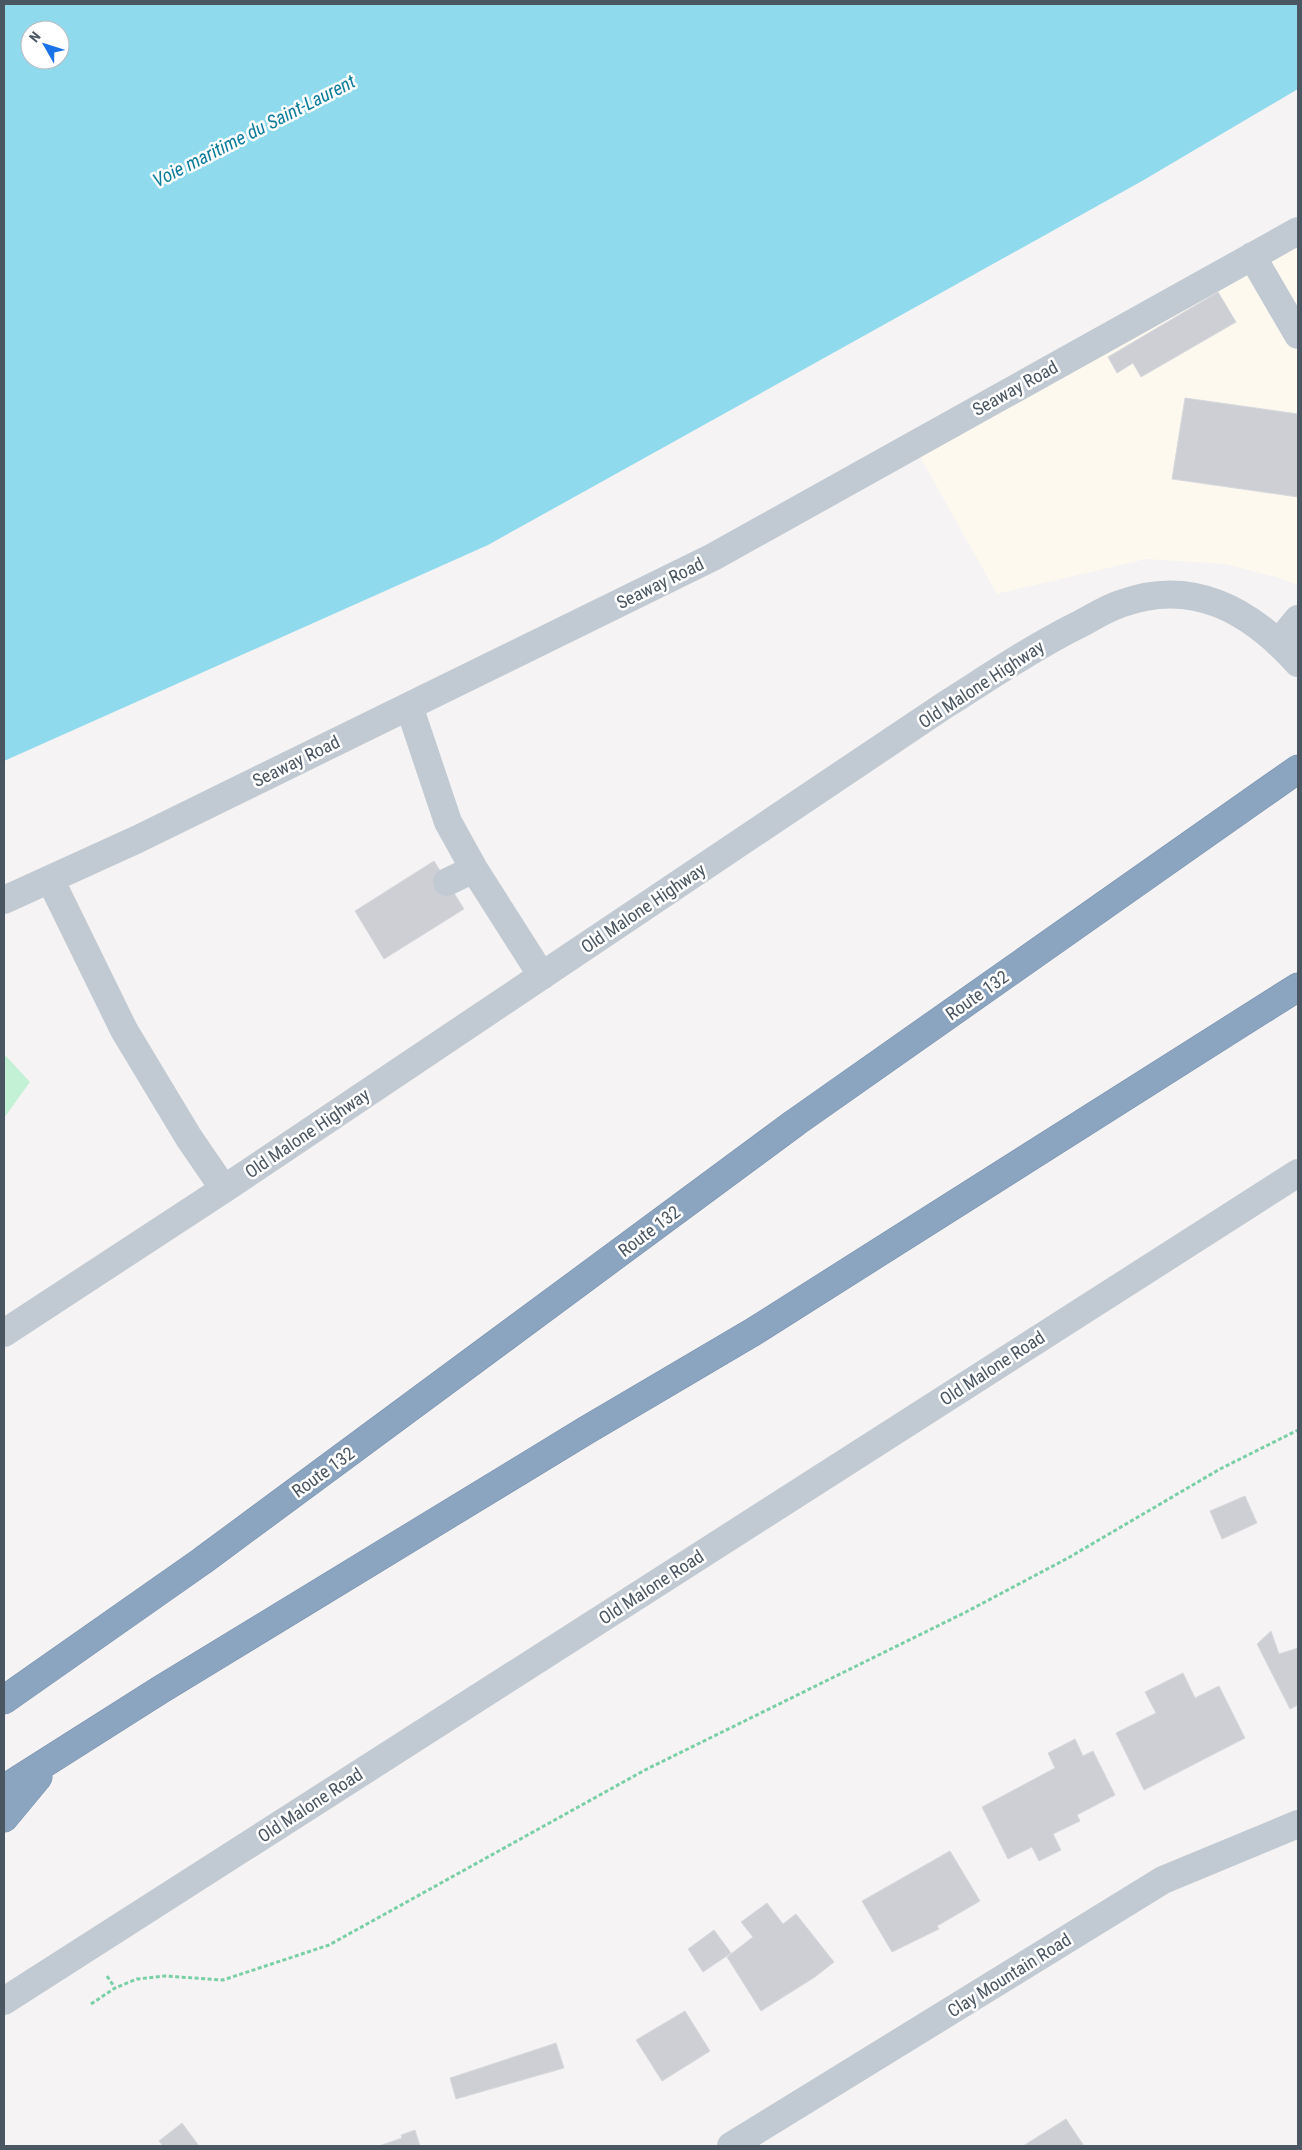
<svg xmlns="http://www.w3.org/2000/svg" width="1302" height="2150" viewBox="0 0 1302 2150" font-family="'Roboto Condensed',sans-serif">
<rect width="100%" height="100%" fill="#f5f3f3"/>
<path fill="#fdf9ef" d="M 1298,239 L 1298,585 L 1276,577 L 1225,564 L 1146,559 L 997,594 L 918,453 Z"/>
<path fill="#c3f1d5" d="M 4,1054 L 30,1082 L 4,1118 Z"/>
<path fill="#90daee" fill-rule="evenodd" d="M 4,4 L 1298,4 L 1298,89 L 1142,181 L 488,545 L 4,761 ZM 30,30 L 60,30 L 60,60 L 30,60 Z"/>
<path fill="#cdcfd5" stroke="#d7d9de" d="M 1218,292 L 1236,322 L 1141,377 L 1133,363 L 1117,373 L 1108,357 Z
M 1185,398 L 1298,414 L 1298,497 L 1172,479 Z
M 434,861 L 464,909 L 384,959 L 355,911 Z
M 1245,1496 L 1257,1523 L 1222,1539 L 1210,1511 Z
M 1271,1631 L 1279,1654 L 1298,1648 L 1298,1705 L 1290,1709 L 1257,1644 Z
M 1183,1673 L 1195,1698 L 1219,1686 L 1245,1738 L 1144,1790 L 1116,1733 L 1156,1713 L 1145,1692 Z
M 1075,1739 L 1083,1756 L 1093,1751 L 1115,1795 L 1077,1815 L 1080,1821 L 1053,1834 L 1061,1850 L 1039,1861 L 1032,1847 L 1008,1859 L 982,1807 L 1055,1768 L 1048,1753 Z
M 950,1851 L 980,1901 L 937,1926 L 939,1929 L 892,1952 L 862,1901 Z
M 767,1903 L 783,1924 L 796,1914 L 834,1962 L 815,1977 L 761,2011 L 727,1957 L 753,1937 L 741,1922 Z
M 714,1930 L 731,1953 L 703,1972 L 688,1949 Z
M 685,2011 L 710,2051 L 662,2081 L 636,2040 Z
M 556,2043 L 564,2068 L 456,2099 L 450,2078 Z
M 1066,2119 L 1084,2146 L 1023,2146 Z
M 182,2123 L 199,2146 L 163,2146 L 159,2141 Z
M 415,2130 L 420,2146 L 379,2146 L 402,2138 L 401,2135 Z"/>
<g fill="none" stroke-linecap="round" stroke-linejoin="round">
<g stroke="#7690ad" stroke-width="29">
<path id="highway" d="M 4,1700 L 202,1561 L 796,1122 L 1298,769
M 4,1789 L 160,1690 L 585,1431 L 753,1332 L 1298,987
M 4,1818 L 38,1777"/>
</g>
<path stroke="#7ad0a6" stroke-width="3" stroke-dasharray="4 2.5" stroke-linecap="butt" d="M 107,1976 L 115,1988
M 91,2004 L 115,1988 L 137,1979 L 165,1976 L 223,1980 L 329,1945 L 645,1770 L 966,1612 L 1068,1558 L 1220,1469 L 1298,1430"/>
<path stroke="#c1cad2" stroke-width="28" d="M 1252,256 L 1298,335
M 1278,643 L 1298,619
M 409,706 L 448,822 L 474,869 L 542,976
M 50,879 L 124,1030 L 189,1138 L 224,1189
M 447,882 L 474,869
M 4,900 L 138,839 L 713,557 L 1298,231
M 4,1333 L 224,1189 L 945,705 C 988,678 1030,649 1076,626 C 1090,619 1105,609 1120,604 C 1192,577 1250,610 1298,663
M 4,2001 L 1298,1173
M 731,2146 L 1163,1880 L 1298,1824"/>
<use href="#highway" stroke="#8ba5c1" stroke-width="28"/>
</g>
<g text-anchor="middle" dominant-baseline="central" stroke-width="5" stroke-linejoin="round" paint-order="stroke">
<g font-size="18" fill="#4a5661" stroke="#fff">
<text transform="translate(1015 388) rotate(-29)">Seaway Road</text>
<text transform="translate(660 583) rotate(-26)">Seaway Road</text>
<text transform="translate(981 684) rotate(-33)">Old Malone Highway</text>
<text transform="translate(296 761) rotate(-26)">Seaway Road</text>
<text transform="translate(643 908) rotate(-34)">Old Malone Highway</text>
<text transform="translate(977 995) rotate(-35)">Route 132</text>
<text transform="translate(307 1133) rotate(-34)">Old Malone Highway</text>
<text transform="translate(649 1231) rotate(-37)">Route 132</text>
<text transform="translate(992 1368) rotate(-33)">Old Malone Road</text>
<text transform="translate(323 1472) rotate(-36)">Route 132</text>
<text transform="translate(651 1587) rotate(-33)">Old Malone Road</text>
<text transform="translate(310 1805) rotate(-33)">Old Malone Road</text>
<text transform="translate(1009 1975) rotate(-32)">Clay Mountain Road</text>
</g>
<g font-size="19" font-style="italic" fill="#0c7c9b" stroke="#fff">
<text transform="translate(254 131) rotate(-27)">Voie maritime du Saint-Laurent</text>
</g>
</g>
<rect width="1302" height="2150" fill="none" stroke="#4a5661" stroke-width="10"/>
<g transform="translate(45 45) rotate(309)"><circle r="24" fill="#ffffff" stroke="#b7bbc0"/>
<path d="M0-4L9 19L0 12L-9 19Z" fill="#1a73e8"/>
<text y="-8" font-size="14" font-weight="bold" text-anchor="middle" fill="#4a5661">N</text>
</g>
</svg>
